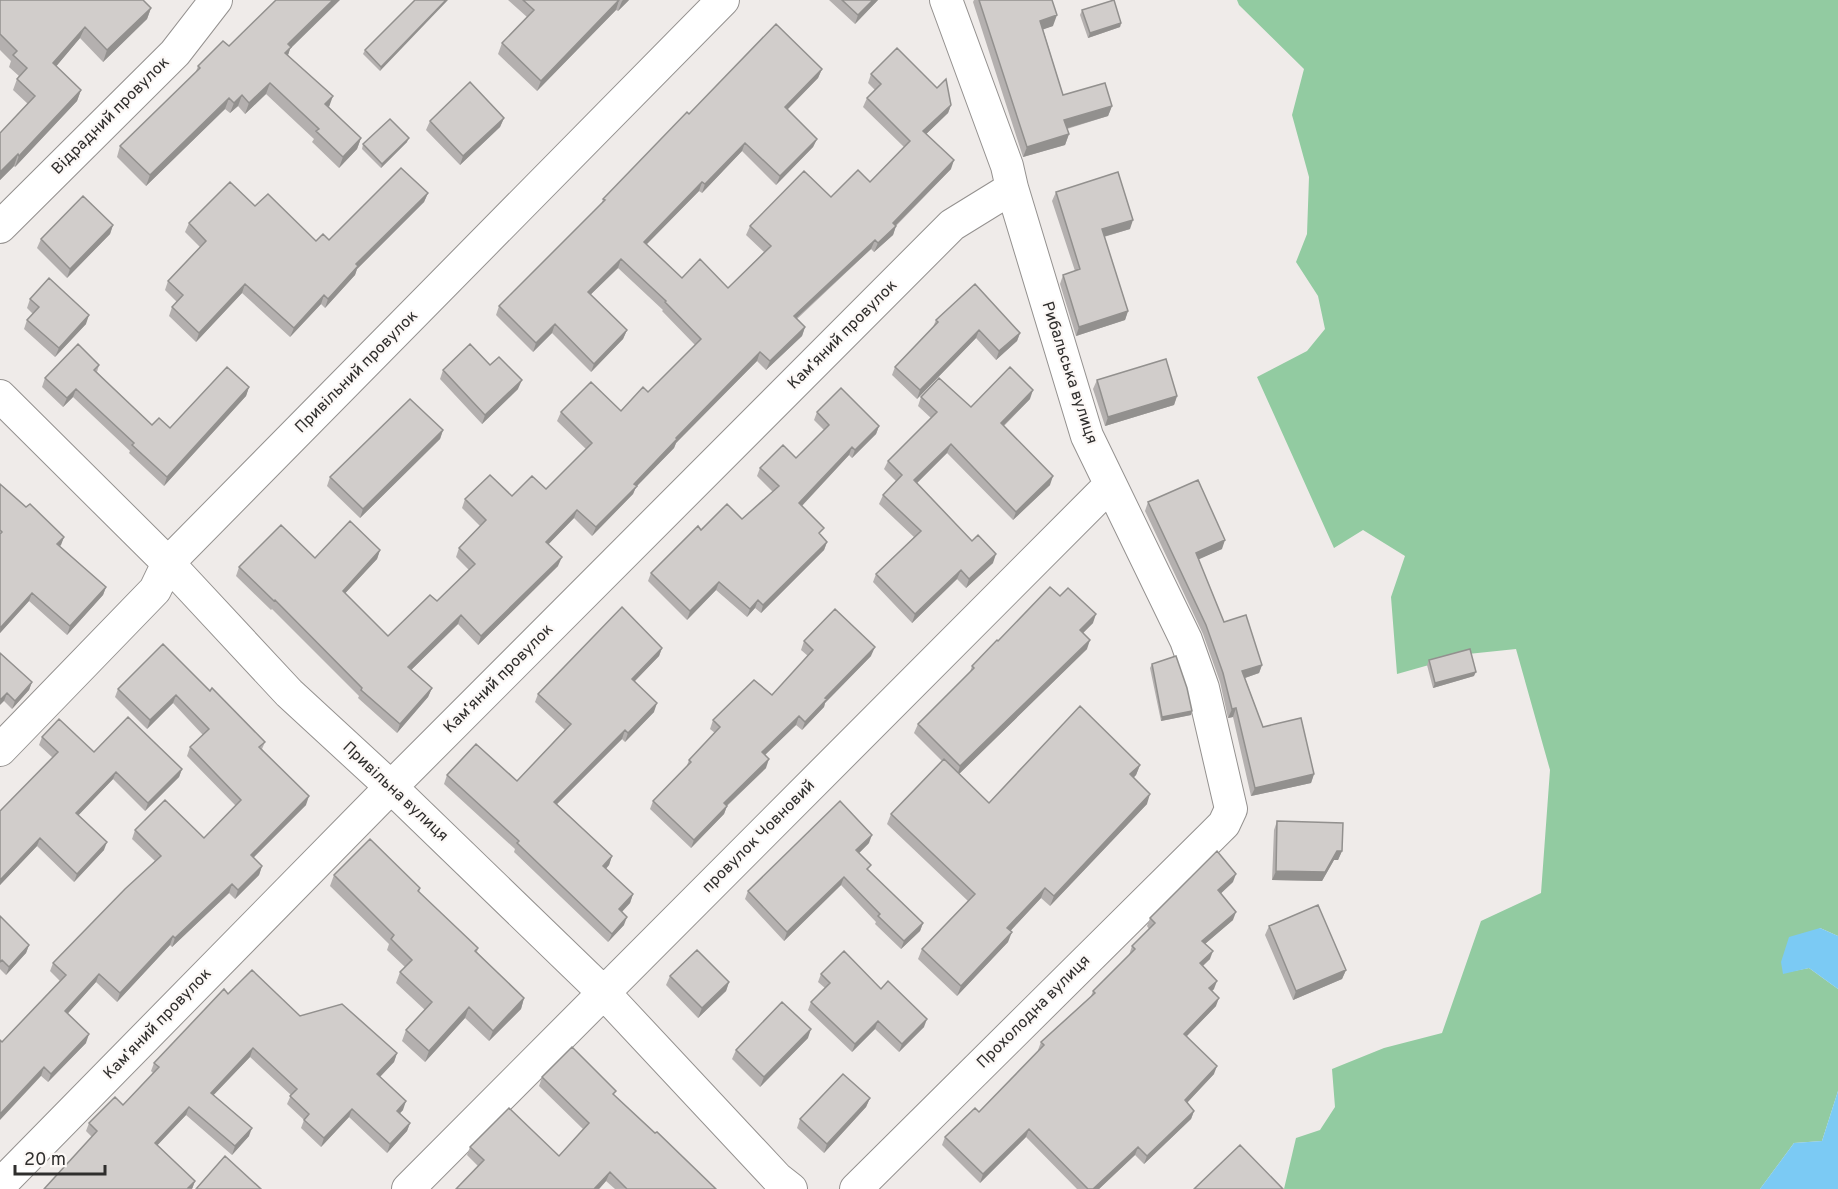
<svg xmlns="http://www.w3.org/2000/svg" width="1838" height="1189" viewBox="0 0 1838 1189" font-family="Overpass,sans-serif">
<rect width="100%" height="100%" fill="#efebe9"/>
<path fill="#92cba1" d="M 1237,0 L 1838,0 L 1838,936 L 1820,928 L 1783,973 L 1809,968 L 1838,989 L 1838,1091 L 1822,1141 L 1794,1143 L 1760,1189 L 1284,1189 L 1296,1138 L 1320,1130 L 1335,1107 L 1332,1069 L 1384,1048 L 1442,1033 L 1481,921 L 1541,893 L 1550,770 L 1516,649 L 1468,654 L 1397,674 L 1391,597 L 1405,556 L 1363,530 L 1334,548 L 1257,377 L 1307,351 L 1325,329 L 1318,296 L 1296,262 L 1307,234 L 1309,177 L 1292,115 L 1304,69 L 1239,5 Z"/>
<path fill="#7bcaf4" d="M 1820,928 L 1838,936 L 1838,989 L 1809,968 L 1783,974 L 1781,962 L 1789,937 Z
M 1838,1091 L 1838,1189 L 1760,1189 L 1794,1143 L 1822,1141 Z"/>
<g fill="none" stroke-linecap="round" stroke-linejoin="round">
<g stroke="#94918f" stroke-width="34">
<path id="minor" d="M 0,227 L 175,53 L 216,0
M 0,396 L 168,563 L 289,693 L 391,787 L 604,993 L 777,1178 L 791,1189
M 0,750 L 155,590 L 168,563 L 723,0
M 0,1185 L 391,787 L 952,225 L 1012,188
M 408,1189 L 1110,485
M 856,1189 L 1212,836 L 1224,824 L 1231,809 L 1203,688 L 1186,640 L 1087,436 L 1012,188 L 1007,166 L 946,0"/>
</g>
<use href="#minor" stroke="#fff" stroke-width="32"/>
</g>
<path fill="#b4b0af" d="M 0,0 L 151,8 L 147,19 L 103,62 L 80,38 L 56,66 L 81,90 L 77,101 L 15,167 L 14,166 L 0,180 L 0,133 L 28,104 L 13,90 L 17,79 L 19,76 L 9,67 L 11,61 L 0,50 Z
M 415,0 L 380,71 L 363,54 L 365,50 Z
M 508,0 L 629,0 L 618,11 L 616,10 L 537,91 L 498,54 L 502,43 L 527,17 Z
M 829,0 L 878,0 L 855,24 Z
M 974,0 L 1052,0 L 1053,26 L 1043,29 L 1063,95 L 1112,106 L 1108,116 L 1067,129 L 1069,134 L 1065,145 L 1023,157 L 973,2 Z
M 1082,10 L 1121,23 L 1120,27 L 1088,38 L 1080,15 Z
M 229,46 L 290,49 L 288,55 L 329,107 L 361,138 L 357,149 L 339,168 L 312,142 L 314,139 L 266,94 L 245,114 L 238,106 L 230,113 L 225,109 L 146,186 L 117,157 L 120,146 L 195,74 L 198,66 Z
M 822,69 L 818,78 L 787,110 L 817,139 L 813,147 L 776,185 L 742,151 L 702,193 L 699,191 L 646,245 L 682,278 L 728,288 L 764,252 L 746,235 L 750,226 L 870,182 L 904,147 L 863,107 L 867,98 L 875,90 L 868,83 L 871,74 L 951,105 L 948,113 L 926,134 L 951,169 L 896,226 L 893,235 L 874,252 L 871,249 L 797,319 L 805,327 L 802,336 L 766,370 L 757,361 L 676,443 L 674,448 L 636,487 L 633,494 L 592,536 L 574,518 L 548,544 L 558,566 L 478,645 L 458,624 L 411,670 L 432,688 L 428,697 L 397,733 L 358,698 L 359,696 L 272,609 L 271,610 L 236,576 L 239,567 L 380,550 L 377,559 L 345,593 L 388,636 L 437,601 L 469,570 L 456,557 L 459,548 L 480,526 L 462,508 L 465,499 L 512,496 L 546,489 L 586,449 L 557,421 L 561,412 L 621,411 L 648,392 L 695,345 L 662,311 L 663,310 L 618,268 L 590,295 L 627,330 L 623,339 L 591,372 L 552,333 L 533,352 L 496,315 L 499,306 L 602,203 L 603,199 L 689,114 Z
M 504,118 L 500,127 L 460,165 L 426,130 L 430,121 Z
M 407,142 L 381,168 L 362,149 L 363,144 Z
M 1056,192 L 1130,229 L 1104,237 L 1128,311 L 1125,320 L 1076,336 L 1060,284 L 1063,275 L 1075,271 L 1052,201 Z
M 428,193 L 424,202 L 357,269 L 355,275 L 325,308 L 321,304 L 290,337 L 242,293 L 196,342 L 169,316 L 172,307 L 177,302 L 165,290 L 168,281 L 200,247 L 185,232 L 189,223 L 255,206 L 316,241 L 329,240 Z
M 113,225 L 110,234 L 67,278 L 37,248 L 41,239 Z
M 30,299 L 86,324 L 55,357 L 24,329 L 27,320 L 33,314 L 27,308 Z
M 936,320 L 1020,333 L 1017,341 L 996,360 L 976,338 L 917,399 L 892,375 L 895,367 L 933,327 Z
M 99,365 L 97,372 L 152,425 L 170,428 L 249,387 L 246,396 L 164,486 L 129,453 L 130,451 L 73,397 L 63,407 L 42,387 L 45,378 Z
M 490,365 L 518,389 L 482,424 L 440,379 L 443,370 Z
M 1097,380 L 1177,396 L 1174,405 L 1105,426 L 1093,389 Z
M 921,397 L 971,407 L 1030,399 L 1004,426 L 1050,485 L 1013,520 L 947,453 L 917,483 L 993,563 L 966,588 L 957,579 L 912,623 L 873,582 L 876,574 L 914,537 L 879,504 L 883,495 L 896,481 L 884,469 L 888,461 L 931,418 L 918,406 Z
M 817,412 L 879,426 L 876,434 L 852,458 L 849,455 L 802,506 L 821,536 L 827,542 L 824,550 L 761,613 L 755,608 L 747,617 L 716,590 L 687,620 L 648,581 L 651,573 L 701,530 L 742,519 L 773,492 L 757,476 L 760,468 L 796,458 L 824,430 L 814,420 Z
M 443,430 L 440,439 L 360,518 L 327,486 L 330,477 Z
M 0,484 L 26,507 L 64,537 L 60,546 L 106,587 L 103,595 L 67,635 L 29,601 L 0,633 Z
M 1148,502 L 1222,549 L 1198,559 L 1224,622 L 1262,665 L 1259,673 L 1245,678 L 1263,727 L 1314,774 L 1311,783 L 1251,796 L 1233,717 L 1228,718 L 1220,682 L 1203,634 L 1145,511 Z
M 1060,596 L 1093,623 L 1083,633 L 1087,649 L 959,774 L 989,803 L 1140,765 L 1136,775 L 1134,777 L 1147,804 L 1050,906 L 1041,898 L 1010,931 L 1008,942 L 957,996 L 918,959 L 922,949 L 968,901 L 887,824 L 891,814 L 942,761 L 914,733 L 918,724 L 970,672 L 972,666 L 998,641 Z
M 804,641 L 871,656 L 825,703 L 824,707 L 802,730 L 796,725 L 764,755 L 766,768 L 727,806 L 724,814 L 691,848 L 650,809 L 653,801 L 686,768 L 689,760 L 715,733 L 710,729 L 713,720 L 772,695 L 808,656 L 801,650 Z
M 662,648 L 659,656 L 635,681 L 654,712 L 625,742 L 622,739 L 557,804 L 612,856 L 609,865 L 606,869 L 633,894 L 630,903 L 622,912 L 624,925 L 608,942 L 514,852 L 515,849 L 444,784 L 447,775 L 517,781 L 565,730 L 535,702 L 538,694 Z
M 0,653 L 32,682 L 29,690 L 12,709 L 4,701 Z
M 1429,660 L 1474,676 L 1433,688 L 1427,665 Z
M 1152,664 L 1192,711 L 1191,715 L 1161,721 L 1150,668 Z
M 118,689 L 210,691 L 265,742 L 262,749 L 306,805 L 253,858 L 262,866 L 259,875 L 235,899 L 229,893 L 172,947 L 170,945 L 117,1002 L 96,982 L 67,1014 L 86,1043 L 48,1082 L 2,1042 L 60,981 L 50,971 L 53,963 L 155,861 L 132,839 L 135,830 L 204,838 L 236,806 L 187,756 L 190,747 L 203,735 L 173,703 L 147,729 L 115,697 Z
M 42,737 L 94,752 L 182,769 L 179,777 L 145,811 L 113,779 L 78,815 L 104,850 L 74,882 L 37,846 L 0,885 L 0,811 L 53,758 L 39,745 Z
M 1277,821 L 1342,851 L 1338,860 L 1334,860 L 1322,881 L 1272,880 L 1274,830 Z
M 869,843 L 859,853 L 869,871 L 923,923 L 920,931 L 901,949 L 875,924 L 876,922 L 841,885 L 784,941 L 745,899 L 748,891 Z
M 334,875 L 420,888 L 419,892 L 478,948 L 477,952 L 524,998 L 521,1009 L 489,1041 L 465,1018 L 425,1062 L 402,1041 L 406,1030 L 425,1010 L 396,983 L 400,972 L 405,967 L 387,950 L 389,944 L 330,886 Z
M 1233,882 L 1220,894 L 1233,920 L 1205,944 L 1210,959 L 1203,966 L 1214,989 L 1212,991 L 1216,1006 L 1187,1036 L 1214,1074 L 1187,1103 L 1194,1111 L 1191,1119 L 1144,1164 L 1135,1155 L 1099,1189 L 1077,1189 L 1026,1137 L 980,1183 L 942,1145 L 945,1137 L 979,1112 L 1039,1051 L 1038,1050 L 1041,1042 L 1091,996 L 1093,991 L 1129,955 L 1132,946 L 1149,929 L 1147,926 L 1150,918 Z
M 0,916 L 29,945 L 26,953 L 6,975 L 0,969 Z
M 1269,926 L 1346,970 L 1342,979 L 1293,1000 L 1265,935 Z
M 821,974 L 881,989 L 924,1027 L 899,1052 L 875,1029 L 852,1052 L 808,1010 L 811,1002 L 825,988 L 818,982 Z
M 670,976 L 729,982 L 726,991 L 698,1018 L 666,985 Z
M 228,994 L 300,1016 L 397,1053 L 394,1062 L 380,1077 L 403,1110 L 400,1113 L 410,1123 L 407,1131 L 387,1153 L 349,1117 L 321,1147 L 301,1128 L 304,1120 L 287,1104 L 291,1095 L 250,1057 L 213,1095 L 249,1136 L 232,1155 L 186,1115 L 157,1145 L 195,1181 L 192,1189 L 44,1189 L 92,1137 L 86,1131 L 89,1123 L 123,1105 L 153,1073 L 151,1071 L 154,1063 Z
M 808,1038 L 760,1087 L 732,1059 L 736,1050 Z
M 542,1077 L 614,1095 L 716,1189 L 615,1189 L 606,1181 L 599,1189 L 456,1189 L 478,1166 L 467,1155 L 470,1147 L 559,1156 L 583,1129 L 539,1086 Z
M 870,1098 L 866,1107 L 824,1153 L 797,1128 L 800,1119 Z"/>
<path fill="#92908e" d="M 333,0 L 340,0 L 290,49 L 287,58 L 281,63 L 288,44 Z
M 446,0 L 448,0 L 380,71 L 381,67 Z
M 619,0 L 616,10 L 537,91 L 541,81 Z
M 623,0 L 629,0 L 618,11 L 622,1 Z
M 873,0 L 878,0 L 855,24 L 858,15 Z
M 151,8 L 147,19 L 103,62 L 107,50 Z
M 1057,15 L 1053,26 L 1036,32 L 1040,21 Z
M 1121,23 L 1120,27 L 1088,38 L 1090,33 Z
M 85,27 L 80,38 L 49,75 L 53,63 Z
M 822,69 L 818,78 L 781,116 L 785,107 Z
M 270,83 L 266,94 L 245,114 L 249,103 Z
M 81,90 L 77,101 L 15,167 L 19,156 Z
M 242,95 L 238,106 L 230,113 L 234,103 Z
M 333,96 L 329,107 L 325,104 Z
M 229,98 L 225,109 L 146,186 L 150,175 Z
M 951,105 L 948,113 L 920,140 L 923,131 Z
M 1112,106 L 1108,116 L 1061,130 L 1064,120 Z
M 504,118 L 500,127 L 460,165 L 463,156 Z
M 1069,134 L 1065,145 L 1023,157 L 1027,147 Z
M 361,138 L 357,149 L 339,168 L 343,157 Z
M 409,138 L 407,142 L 381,168 L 382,164 Z
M 817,139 L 813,147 L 776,185 L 780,176 Z
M 745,143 L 742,151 L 702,193 L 705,184 Z
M 18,154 L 14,166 L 0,180 L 0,172 Z
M 954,160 L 951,169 L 895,226 L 896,226 L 893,235 L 874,252 L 878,243 L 893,223 Z
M 702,182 L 699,191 L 640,251 L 644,242 Z
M 428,193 L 424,202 L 357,269 L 355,275 L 325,308 L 328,299 L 356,264 Z
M 1133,220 L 1130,229 L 1099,238 L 1102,229 Z
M 113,225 L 110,234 L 67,278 L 70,269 Z
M 875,240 L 871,249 L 790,324 L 794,316 Z
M 621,259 L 618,268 L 584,301 L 588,292 Z
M 245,284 L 242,293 L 196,342 L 199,333 Z
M 324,295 L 321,304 L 290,337 L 294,328 Z
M 1128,311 L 1125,320 L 1076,336 L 1079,327 Z
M 89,315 L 86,324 L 55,357 L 59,348 Z
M 555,324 L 552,333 L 533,352 L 536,343 Z
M 805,327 L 802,336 L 766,370 L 770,361 Z
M 627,330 L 623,339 L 591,372 L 594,364 Z
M 979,330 L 976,338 L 917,399 L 920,390 Z
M 1020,333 L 1017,341 L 996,360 L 999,351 Z
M 760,352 L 757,361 L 676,443 L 674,448 L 636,487 L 633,494 L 592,536 L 596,527 L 676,438 Z
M 522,380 L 518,389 L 482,424 L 485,415 Z
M 249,387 L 246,396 L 164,486 L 167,477 Z
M 76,389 L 73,397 L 63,407 L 67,398 Z
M 1033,390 L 1030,399 L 998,431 L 1001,423 Z
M 1177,396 L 1174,405 L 1105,426 L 1108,417 Z
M 879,426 L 876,434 L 852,458 L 855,450 Z
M 443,430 L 440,439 L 360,518 L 363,509 Z
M 951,444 L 947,453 L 911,489 L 914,480 Z
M 852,447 L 849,455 L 796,512 L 799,503 Z
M 1053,476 L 1050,485 L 1013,520 L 1016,512 Z
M 577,510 L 574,518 L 542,551 L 546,542 Z
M 64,537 L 61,545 L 54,552 L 57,544 Z
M 1225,540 L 1222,549 L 1193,562 L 1196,553 Z
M 827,542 L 824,550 L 761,613 L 763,605 Z
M 380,550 L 377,559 L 339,600 L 343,591 Z
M 996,554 L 993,563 L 966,588 L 969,579 Z
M 562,557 L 558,566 L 478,645 L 481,636 Z
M 961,570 L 957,579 L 912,623 L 915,614 Z
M 719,582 L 716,590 L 687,620 L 690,611 Z
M 106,587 L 103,595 L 67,635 L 70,626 Z
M 32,593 L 29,601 L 0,633 L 0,628 Z
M 758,600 L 755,608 L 747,617 L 750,609 Z
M 1096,614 L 1093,623 L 1077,639 L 1080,630 Z
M 461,615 L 458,624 L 405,676 L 408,667 Z
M 1090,640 L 1087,649 L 957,776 L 960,766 Z
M 875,647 L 871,656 L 825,703 L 824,707 L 802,730 L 805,722 L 825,698 Z
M 662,648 L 659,656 L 629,687 L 632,679 Z
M 1262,665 L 1259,673 L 1239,680 L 1242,671 Z
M 1476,672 L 1474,676 L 1433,688 L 1435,683 Z
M 32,682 L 29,690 L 12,709 L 15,701 Z
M 432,688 L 428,697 L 397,733 L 400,724 Z
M 7,693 L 4,701 L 0,705 L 0,700 Z
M 176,695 L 173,703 L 147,729 L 150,720 Z
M 657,703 L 654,712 L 625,742 L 628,733 Z
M 1236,708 L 1233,717 L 1228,718 L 1232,709 Z
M 1192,711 L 1191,715 L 1161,721 L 1162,717 Z
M 799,716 L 796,725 L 759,761 L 762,752 Z
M 625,730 L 622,739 L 551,810 L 554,802 Z
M 769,759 L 766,768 L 721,811 L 724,803 Z
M 1140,765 L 1136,775 L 1127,784 L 1130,774 Z
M 182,769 L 179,777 L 145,811 L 148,803 Z
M 116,772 L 113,779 L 73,821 L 76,813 Z
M 1314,774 L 1311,783 L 1251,796 L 1255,788 Z
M 1150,794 L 1147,804 L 1050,906 L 1054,896 Z
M 309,796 L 306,805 L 247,864 L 251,855 Z
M 727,806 L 724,814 L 691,848 L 694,840 Z
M 872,835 L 869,843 L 854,858 L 856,850 Z
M 40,838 L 37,846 L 0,885 L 0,880 Z
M 107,842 L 104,850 L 74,882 L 77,874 Z
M 1337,851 L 1342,851 L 1338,860 L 1334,860 L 1322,881 L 1272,880 L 1276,871 Z
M 612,856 L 609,865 L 600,875 L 603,866 Z
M 262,866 L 259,875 L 235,899 L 238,890 Z
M 1236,874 L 1233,882 L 1215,899 L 1218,890 Z
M 844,877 L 841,885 L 784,941 L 787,932 Z
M 232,884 L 229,893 L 172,947 L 175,938 Z
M 1045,888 L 1041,898 L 1004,938 L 1007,928 Z
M 633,894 L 630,903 L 616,918 L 619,909 Z
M 1236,912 L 1233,920 L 1199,949 L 1202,941 Z
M 627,917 L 624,925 L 608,942 L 612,934 Z
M 923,923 L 920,931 L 901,949 L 904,941 Z
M 1012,932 L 1008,942 L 957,996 L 961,986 Z
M 173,936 L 170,945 L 117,1002 L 120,993 Z
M 29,945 L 26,953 L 6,975 L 9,967 Z
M 1213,951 L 1210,959 L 1197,971 L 1200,963 Z
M 1346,970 L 1342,979 L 1293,1000 L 1296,991 Z
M 99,974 L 96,982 L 62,1020 L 65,1011 Z
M 1217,981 L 1214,989 L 1206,996 L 1209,988 Z
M 729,982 L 726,991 L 698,1018 L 702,1008 Z
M 524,998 L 521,1009 L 489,1041 L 493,1031 Z
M 1219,998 L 1216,1006 L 1181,1042 L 1184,1034 Z
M 469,1007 L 465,1018 L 425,1062 L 429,1051 Z
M 927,1019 L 924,1027 L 899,1052 L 902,1044 Z
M 878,1021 L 875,1029 L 852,1052 L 855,1044 Z
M 811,1029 L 808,1038 L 760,1087 L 764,1077 Z
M 89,1034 L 86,1043 L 48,1082 L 51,1074 Z
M 253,1048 L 250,1057 L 208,1101 L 211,1093 Z
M 397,1053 L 394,1062 L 374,1083 L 377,1074 Z
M 1217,1066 L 1214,1074 L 1182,1108 L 1185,1100 Z
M 44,1067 L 41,1076 L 0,1120 L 0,1114 Z
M 870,1098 L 866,1107 L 824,1153 L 827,1144 Z
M 406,1101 L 403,1110 L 394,1119 L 397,1111 Z
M 189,1107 L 186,1115 L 152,1151 L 155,1143 Z
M 352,1109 L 349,1117 L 321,1147 L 324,1138 Z
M 1194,1111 L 1191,1119 L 1144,1164 L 1147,1156 Z
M 410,1123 L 407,1131 L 387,1153 L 390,1144 Z
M 252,1128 L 249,1136 L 232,1155 L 235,1146 Z
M 1029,1129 L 1026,1137 L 980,1183 L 983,1174 Z
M 1138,1147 L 1135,1155 L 1099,1189 L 1093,1189 Z
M 610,1172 L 606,1181 L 599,1189 L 594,1189 Z
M 195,1181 L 192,1189 L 187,1189 Z"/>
<path fill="#d1cdcb" stroke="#92908e" stroke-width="1.5" d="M 0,0 L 143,0 L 151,8 L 107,50 L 85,27 L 53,63 L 81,90 L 19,156 L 18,154 L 0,172 L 0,133 L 35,96 L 17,79 L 27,68 L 13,55 L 17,51 L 0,34 Z
M 276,0 L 333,0 L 288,44 L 291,47 L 285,53 L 333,96 L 325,104 L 361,138 L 343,157 L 316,131 L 319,129 L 270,83 L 249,103 L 242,95 L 234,103 L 229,98 L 150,175 L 120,146 L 200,68 L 198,66 L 223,41 L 229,46 Z
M 415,0 L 446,0 L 381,67 L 365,50 Z
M 523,0 L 619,0 L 541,81 L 502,43 L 534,10 Z
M 842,0 L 873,0 L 858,15 Z
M 979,0 L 1052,0 L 1057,15 L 1040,21 L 1063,95 L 1105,83 L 1112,106 L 1064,120 L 1069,134 L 1027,147 Z
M 1114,0 L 1121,23 L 1090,33 L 1082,10 Z
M 776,24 L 822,69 L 785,107 L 817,139 L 780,176 L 745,143 L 705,184 L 702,182 L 644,242 L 682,278 L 700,259 L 728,288 L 771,246 L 750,226 L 804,171 L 831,197 L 858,170 L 870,182 L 910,141 L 867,98 L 881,84 L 871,74 L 897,48 L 937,88 L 946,79 L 951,105 L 923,131 L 954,160 L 893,223 L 896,226 L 878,243 L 875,240 L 794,316 L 805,327 L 770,361 L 760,352 L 676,438 L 677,439 L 634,484 L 637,486 L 596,527 L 577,510 L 546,542 L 562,557 L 481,636 L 461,615 L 408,667 L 432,688 L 400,724 L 361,690 L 362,688 L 275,600 L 274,601 L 239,567 L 281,525 L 315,558 L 350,521 L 380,550 L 343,591 L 388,636 L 430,595 L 437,601 L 475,564 L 459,548 L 486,520 L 465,499 L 490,475 L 512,496 L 532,476 L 546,489 L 592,443 L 561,412 L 591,382 L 621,411 L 643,387 L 648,392 L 701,339 L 665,302 L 666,301 L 621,259 L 588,292 L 627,330 L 594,364 L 555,324 L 536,343 L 499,306 L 605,200 L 603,199 L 687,112 L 689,114 Z
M 470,82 L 504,118 L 463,156 L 430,121 Z
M 390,119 L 409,138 L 382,164 L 363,144 Z
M 401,168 L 428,193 L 356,264 L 358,266 L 328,299 L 324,295 L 294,328 L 245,284 L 199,333 L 172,307 L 183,295 L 168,281 L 206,241 L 189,223 L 230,182 L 255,206 L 268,194 L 316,241 L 323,234 L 329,240 Z
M 1118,172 L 1133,220 L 1102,229 L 1128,311 L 1079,327 L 1063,275 L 1080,269 L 1056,192 Z
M 83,196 L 113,225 L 70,269 L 41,239 Z
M 49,278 L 89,315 L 59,348 L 27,320 L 39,307 L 30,299 Z
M 975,284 L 1020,333 L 999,351 L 979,330 L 920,390 L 895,367 L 938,322 L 936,320 Z
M 78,344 L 99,365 L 94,370 L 152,425 L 159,418 L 170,428 L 227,367 L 249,387 L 167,477 L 132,445 L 134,443 L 76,389 L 67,398 L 45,378 Z
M 470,344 L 490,365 L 499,357 L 522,380 L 485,415 L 443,370 Z
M 1166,359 L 1177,396 L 1108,417 L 1097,380 Z
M 1010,367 L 1033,390 L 1001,423 L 1053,476 L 1016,512 L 951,444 L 914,480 L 972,541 L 978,535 L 996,554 L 969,579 L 961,570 L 915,614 L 876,574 L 921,531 L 883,495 L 902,475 L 888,461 L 937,412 L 921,397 L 939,378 L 971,407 Z
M 841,388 L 879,426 L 855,450 L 852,447 L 799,503 L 824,528 L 819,533 L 827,542 L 763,605 L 758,600 L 750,609 L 719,582 L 690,611 L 651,573 L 698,526 L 701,530 L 727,504 L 742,519 L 779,486 L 760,468 L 783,445 L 796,458 L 829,425 L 817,412 Z
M 410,399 L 443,430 L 363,509 L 330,477 Z
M 1198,480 L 1225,540 L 1196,553 L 1224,622 L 1246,615 L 1262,665 L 1242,671 L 1263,727 L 1301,718 L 1314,774 L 1255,788 L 1236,708 L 1232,709 L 1223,673 L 1206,625 L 1148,502 Z
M 0,484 L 26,507 L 30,504 L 64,537 L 57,544 L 106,587 L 70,626 L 32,593 L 0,628 L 0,534 L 2,532 L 0,530 Z
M 1050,587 L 1060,596 L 1068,588 L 1096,614 L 1080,630 L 1090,640 L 960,766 L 918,724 L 974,668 L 972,666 L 997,640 L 998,641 Z
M 622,607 L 662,648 L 632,679 L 657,703 L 628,733 L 625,730 L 554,802 L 612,856 L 603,866 L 633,894 L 619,909 L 627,917 L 612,934 L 517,843 L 519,841 L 447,775 L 476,744 L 517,781 L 571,724 L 538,694 Z
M 835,609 L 875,647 L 825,698 L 827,699 L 805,722 L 799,716 L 762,752 L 769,759 L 724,803 L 727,806 L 694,840 L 653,801 L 691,762 L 689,760 L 720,727 L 713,720 L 754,680 L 772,695 L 813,650 L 804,641 Z
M 163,644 L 210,691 L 212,688 L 265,742 L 259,747 L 309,796 L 251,855 L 262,866 L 238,890 L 232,884 L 175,938 L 173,936 L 120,993 L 99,974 L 65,1011 L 89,1034 L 51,1074 L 44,1067 L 0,1114 L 0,1040 L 2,1042 L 66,975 L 53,963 L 125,889 L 161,856 L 135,830 L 165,800 L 204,838 L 241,800 L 190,747 L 209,729 L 176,695 L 150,720 L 118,689 Z
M 1470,649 L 1476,672 L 1435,683 L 1429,660 Z
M 0,653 L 32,682 L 15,701 L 7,693 L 0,700 Z
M 1176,656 L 1187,688 L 1192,711 L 1162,717 L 1152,664 Z
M 1080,706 L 1140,765 L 1130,774 L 1150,794 L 1054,896 L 1045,888 L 1007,928 L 1012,932 L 961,986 L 922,949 L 975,894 L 891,814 L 944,759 L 989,803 Z
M 128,717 L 182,769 L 148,803 L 116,772 L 76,813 L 107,842 L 77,874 L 40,838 L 0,880 L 0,811 L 58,752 L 42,737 L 59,719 L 94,752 Z
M 840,801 L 872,835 L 856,850 L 871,865 L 867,869 L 923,923 L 904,941 L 878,916 L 880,914 L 844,877 L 787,932 L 748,891 Z
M 1277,821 L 1343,823 L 1342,851 L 1337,851 L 1325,872 L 1276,871 Z
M 370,839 L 420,888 L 418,891 L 478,948 L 475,951 L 524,998 L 493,1031 L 469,1007 L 429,1051 L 406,1030 L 432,1002 L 400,972 L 412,960 L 391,939 L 394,935 L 334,875 Z
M 1217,851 L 1236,874 L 1218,890 L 1236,912 L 1202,941 L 1213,951 L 1200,963 L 1217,981 L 1209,988 L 1219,998 L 1184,1034 L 1217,1066 L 1185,1100 L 1194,1111 L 1147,1156 L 1138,1147 L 1093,1189 L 1088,1189 L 1029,1129 L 983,1174 L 945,1137 L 975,1108 L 979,1112 L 1044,1045 L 1041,1042 L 1095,993 L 1093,991 L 1135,949 L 1132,946 L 1155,923 L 1150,918 Z
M 1318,905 L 1346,970 L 1296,991 L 1269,926 Z
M 0,916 L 29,945 L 9,967 L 2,960 L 0,962 Z
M 697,950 L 729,982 L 702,1008 L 670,976 Z
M 844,951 L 881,989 L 888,981 L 927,1019 L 902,1044 L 878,1021 L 855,1044 L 811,1002 L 830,983 L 821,974 Z
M 252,970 L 300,1016 L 342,1004 L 397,1053 L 377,1074 L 406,1101 L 397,1111 L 410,1123 L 390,1144 L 352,1109 L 324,1138 L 304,1120 L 309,1114 L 290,1096 L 297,1089 L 253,1048 L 211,1093 L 252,1128 L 235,1146 L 189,1107 L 155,1143 L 195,1181 L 187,1189 L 44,1189 L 97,1131 L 89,1123 L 115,1097 L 123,1105 L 159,1067 L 154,1063 L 224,989 L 228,994 Z
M 782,1002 L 811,1029 L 764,1077 L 736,1050 Z
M 572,1047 L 616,1091 L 613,1094 L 655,1133 L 657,1132 L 716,1189 L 627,1189 L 610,1172 L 594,1189 L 456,1189 L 484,1160 L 470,1147 L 509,1108 L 559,1156 L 589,1123 L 542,1077 Z
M 843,1074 L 870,1098 L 827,1144 L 800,1119 Z
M 1240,1145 L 1283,1189 L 1194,1189 Z
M 225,1156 L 261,1189 L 196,1189 Z"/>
<g text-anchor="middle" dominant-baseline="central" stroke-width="4.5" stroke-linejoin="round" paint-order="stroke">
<g font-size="16" fill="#2f2e2d" stroke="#fcf8f6">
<text transform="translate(111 116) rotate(-45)">Відрадний провулок</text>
<text transform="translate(843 335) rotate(-45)">Камʼяний провулок</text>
<text transform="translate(357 372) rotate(-45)">Привільний провулок</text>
<text transform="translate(1069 373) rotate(72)">Рибальська вулиця</text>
<text transform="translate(499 679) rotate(-45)">Камʼяний провулок</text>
<text transform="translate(395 792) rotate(43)">Привільна вулиця</text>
<text transform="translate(759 837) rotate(-45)">провулок Човновий</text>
<text transform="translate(1034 1012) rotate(-45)">Прохолодна вулиця</text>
<text transform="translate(158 1024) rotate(-46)">Камʼяний провулок</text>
</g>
</g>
<path d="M15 1165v9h90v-9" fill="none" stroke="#2f2e2d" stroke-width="3"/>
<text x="24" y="1165" font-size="18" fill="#2f2e2d" stroke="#fcf8f6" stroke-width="4.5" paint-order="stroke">20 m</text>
</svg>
